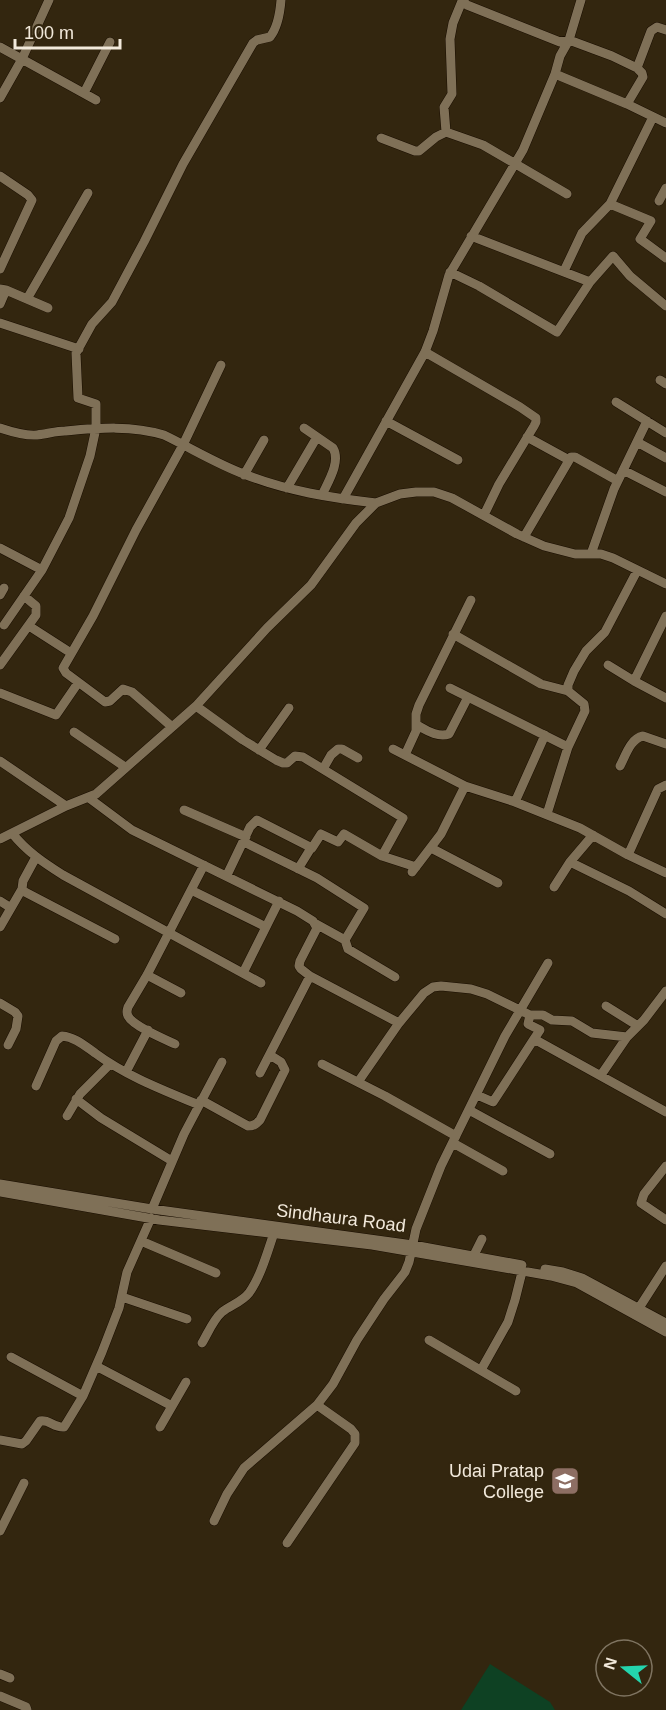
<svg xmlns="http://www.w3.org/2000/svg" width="666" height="1710" viewBox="0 0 666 1710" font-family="Arial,sans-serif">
<rect width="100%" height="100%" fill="#33260f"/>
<path fill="#0e4123" d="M 490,1664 L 550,1702 L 555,1710 L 461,1710 Z"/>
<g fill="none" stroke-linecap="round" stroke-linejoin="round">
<g stroke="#1a0e00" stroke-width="10">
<path id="minor" d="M 462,0 L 467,5 L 560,42 L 569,40 L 612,56 L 637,68 L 642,73 L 643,77 L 627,104
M 0,47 L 96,100
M 637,68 L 651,31 L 657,27 L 666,30
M 555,74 L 627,104 L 666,123
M 84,93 L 110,42
M 0,98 L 22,59 L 49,0
M 446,132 L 444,107 L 452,94 L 450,39 L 453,23 L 462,1
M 381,138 L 415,151 L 419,151 L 436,137 L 446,132 L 483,145 L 567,194
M 0,176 L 28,195 L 32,200 L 0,269
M 659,201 L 666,188
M 610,204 L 651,221 L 640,239 L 666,258
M 471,236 L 590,282
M 564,271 L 582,233 L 610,204 L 653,117
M 450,272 L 479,286 L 557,332 L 590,282 L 613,256 L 630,276 L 666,306
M 0,289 L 6,290 L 48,308
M 27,299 L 88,193
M 0,304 L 6,290
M 0,323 L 79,349
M 425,352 L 520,407 L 536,418 L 536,422 L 534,426 L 499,484 L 484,515
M 660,380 L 666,384
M 616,402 L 666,433
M 386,421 L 458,460
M 0,428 C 12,432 25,436 37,435 C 47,434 56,431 65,431 C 99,428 132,425 164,435 C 191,448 217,464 244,474 C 286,491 332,498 376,503
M 304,428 L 333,448 C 341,462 328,482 322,495
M 527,437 L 569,460
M 637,442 L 666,458
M 623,470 L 666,492
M 244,475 L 264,440
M 287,488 L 317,437
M 343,499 L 425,352 L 433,331 L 449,275 L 523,150 L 555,74 L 560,56 L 569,40 L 581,0
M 524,537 L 571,457 L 575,457 L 618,481
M 0,548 L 42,570
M 591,554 L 614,489 L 647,421
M 0,595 L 4,588
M 4,625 L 42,570 L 69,518 L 90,456 L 96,428 L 96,404 L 78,398 L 76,353 L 92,324 L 112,302 L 144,242 L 183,164 L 253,43 L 257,40 L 270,37 C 278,27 280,13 281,0
M 29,626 L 71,653
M 453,634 L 541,684 L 568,691
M 0,665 L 36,615 L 36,606 L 24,596
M 608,665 L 634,681 L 666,698
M 634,681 L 666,616
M 450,688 L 568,747
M 0,693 L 56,715 L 78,683
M 196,706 L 243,740 L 276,760 L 283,763 L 287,763 L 295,756 L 303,757 L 403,818 L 382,856 L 344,834 L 338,842 L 321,834 L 312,848 L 257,820 L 250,827 L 227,875
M 417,725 C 426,730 438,738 449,734 L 468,697
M 171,726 L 132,692 L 123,689 L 110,701 L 105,702 L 66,673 L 63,668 L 93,616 L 136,530 L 183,445 L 221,365
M 74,732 L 125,767
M 393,749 L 465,786 L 515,802 L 580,828 L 628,855 L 666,873
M 259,750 L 289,708
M 405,755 L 416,731 L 416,714 L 419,705 L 471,600
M 0,761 L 66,806
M 620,766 C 626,755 630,739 643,736 L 666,744
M 323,769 L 331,755 L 338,749 L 342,749 L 358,758
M 89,798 L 132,830 L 297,911 L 313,921 L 317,928 L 300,961 L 299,966 L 301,969 L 310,976 L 399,1023
M 515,802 L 545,735
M 184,810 L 246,837
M 547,814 L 568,747 L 585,711 L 584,704 L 568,691 L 568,685 L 574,671 L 586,651 L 605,632 L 637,571
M 12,833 C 26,851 44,863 63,875 L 261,983
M 0,839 L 66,806 L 96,794 L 196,706 L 267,628 L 311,585 L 356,523 L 376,503 L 400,494 L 416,492 L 434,492 L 452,498 L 517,534 L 544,546 L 575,554 L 601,554 L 613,558 L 666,584
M 244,842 L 317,878 L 364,908 L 345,940
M 431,848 L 498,883
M 628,855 L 658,789 L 666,785
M 382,856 L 416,867
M 36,857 L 23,881 L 22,889 L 25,892 L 115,939
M 570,862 L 629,891 L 666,914
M 298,869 L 311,848
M 412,872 L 441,834 L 465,786
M 554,887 L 570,862 L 593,835
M 191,890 L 266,927
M 0,901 L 11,908
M 316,924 L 345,940 L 348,949 L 395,977
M 0,927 L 22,889
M 243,973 L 279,901
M 147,975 L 181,993
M 0,1003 L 15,1012 L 18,1016 L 16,1029 L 8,1045
M 606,1006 L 638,1026
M 530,1015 L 528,1024 L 540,1030 L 534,1039
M 175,1044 C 164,1039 133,1026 128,1016 C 126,1012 127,1011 128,1007 L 147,975 L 204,865
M 322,1064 L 385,1096 L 456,1136
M 126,1072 L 148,1030
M 260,1073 L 310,976
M 601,1075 L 627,1037 L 644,1020 L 666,991
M 358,1082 L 399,1023 L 424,993 L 433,987 L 441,986 L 471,989 L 487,994 L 530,1015 L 543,1015 L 552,1020 L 572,1021 L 592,1033 L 627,1037
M 36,1086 L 56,1041 L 62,1036 C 75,1037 85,1046 95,1053 C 126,1076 163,1090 199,1105
M 477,1095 L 493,1102 L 534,1039 L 666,1112
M 76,1099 L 101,1118 L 172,1161
M 201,1100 L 248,1126 C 254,1126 256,1124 260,1120 L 285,1070 L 281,1062 L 270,1055
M 469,1110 L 550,1154
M 67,1116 L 80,1094 L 110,1064
M 453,1143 L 503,1171
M 666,1166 L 644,1194 L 641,1203 L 666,1220
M 0,1184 L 152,1209 L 413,1245 L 522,1265
M 0,1192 L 159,1220 L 372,1245 L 551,1276 L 577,1283 L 666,1332
M 152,1209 L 184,1134 L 222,1062
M 141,1241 L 216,1273
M 473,1257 L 482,1239
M 545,1269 L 563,1272 L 582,1278 L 666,1323
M 122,1297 L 187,1319
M 639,1308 L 666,1266
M 429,1340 L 516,1391
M 202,1343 C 208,1333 213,1320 222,1312 C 231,1305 242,1302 249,1293 C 261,1276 267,1253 274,1233
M 11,1357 L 83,1396
M 96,1366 L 172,1406
M 481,1370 L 508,1322 L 515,1300 L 522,1272
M 160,1427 L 186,1382
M 0,1440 L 22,1444 L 26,1441 L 40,1421 C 49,1419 54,1428 64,1427 L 66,1424 L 83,1396 L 102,1352 L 119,1308 L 127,1272 L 151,1218
M 214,1521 L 227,1494 L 244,1468 L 317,1405 L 333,1384 L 357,1340 L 384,1299 L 405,1272 L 409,1262 L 416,1229 L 441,1166 L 505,1036 L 548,963
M 0,1531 L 24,1483
M 287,1543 L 355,1443 L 355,1434 L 351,1429 L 317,1405
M 0,1674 L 10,1678
M 0,1696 L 26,1707 L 27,1710"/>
</g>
<use href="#minor" stroke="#7f7057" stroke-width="9"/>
</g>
<defs>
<g id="university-square" transform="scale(1.5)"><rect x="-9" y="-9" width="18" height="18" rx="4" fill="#8d6e63" stroke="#33260f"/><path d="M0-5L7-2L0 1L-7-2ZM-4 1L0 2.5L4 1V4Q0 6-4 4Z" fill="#fff"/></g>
</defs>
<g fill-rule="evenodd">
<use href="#university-square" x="565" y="1481"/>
</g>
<g text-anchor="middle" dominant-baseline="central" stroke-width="4.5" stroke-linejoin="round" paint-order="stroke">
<g font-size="18" fill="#f2e9db" stroke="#33260f">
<text transform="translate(341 1218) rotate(7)">Sindhaura Road</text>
</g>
<g font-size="18" fill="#f2e9db" stroke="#33260f" text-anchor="end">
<text x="544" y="1471">Udai Pratap<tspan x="544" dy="21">College</tspan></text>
</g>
</g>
<g transform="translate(624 1668) rotate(288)"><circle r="28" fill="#33260f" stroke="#7f7461" stroke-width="1.5"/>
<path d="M0-4.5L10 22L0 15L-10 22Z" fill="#24d5ae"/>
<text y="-9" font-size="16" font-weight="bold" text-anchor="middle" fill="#f2e9db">N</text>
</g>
<path d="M15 39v9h105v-9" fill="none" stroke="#f2e9db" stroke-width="3"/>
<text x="24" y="39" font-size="18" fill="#f2e9db" stroke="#33260f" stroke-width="4.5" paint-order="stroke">100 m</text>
</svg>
